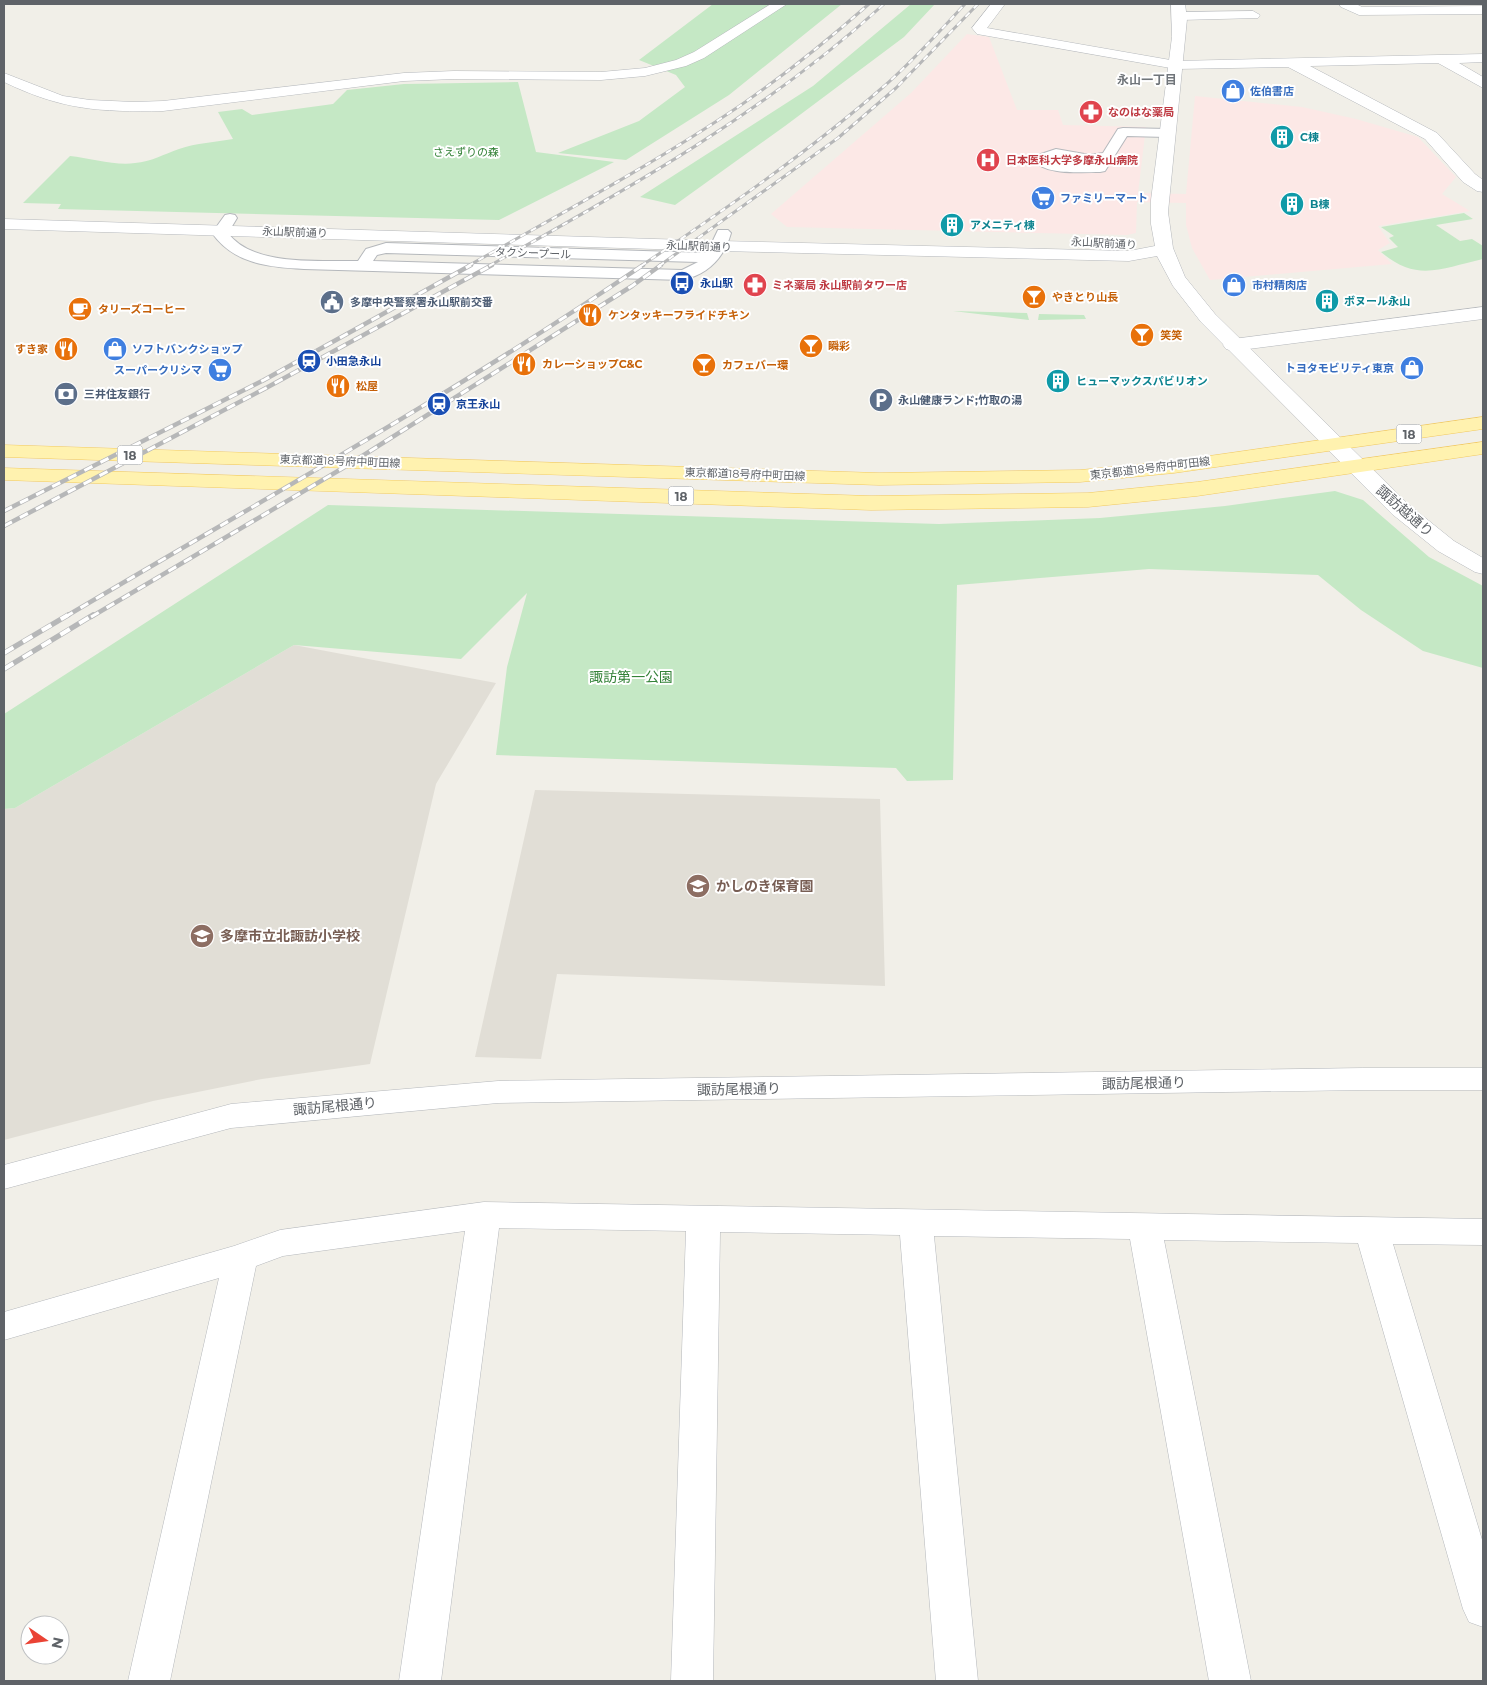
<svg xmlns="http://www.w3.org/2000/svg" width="1487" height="1685" viewBox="0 0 1487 1685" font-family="Montserrat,'Noto Sans JP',sans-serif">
<rect width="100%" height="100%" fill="#f1efe8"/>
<path fill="#e1ded6" d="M 294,645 L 496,683 L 436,784 L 370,1064 L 262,1079 L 153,1101 L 4,1140 L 4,809 L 15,808 Z
M 535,790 L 880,799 L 885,986 L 557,974 L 541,1059 L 475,1057 Z"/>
<path fill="#fce8e6" d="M 967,34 L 989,37 L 1017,110 L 1058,110 L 1063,125 L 1146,127 L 1138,193 L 1186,194 L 1195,96 L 1302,107 L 1356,119 L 1418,137 L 1456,177 L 1442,194 L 1470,211 L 1378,226 L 1390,243 L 1378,250 L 1392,264 L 1210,280 L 1192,248 L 1186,225 L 1186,203 L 1137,202 L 1136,233 L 1127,235 L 787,227 L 771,214 L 911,93 Z"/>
<path fill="#c5e8c5" d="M 713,4 L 842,4 L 729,95 L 626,160 L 558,153 L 639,121 L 685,87 L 676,75 L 639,60 Z
M 911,4 L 935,4 L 904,37 L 785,126 L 675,205 L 640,197 L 813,86 Z
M 518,82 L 536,152 L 614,162 L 499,220 L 58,209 L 61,204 L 23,203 L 70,156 C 90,158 116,166 135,163 C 151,162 164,154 179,149 C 196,143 216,142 233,139 L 218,112 L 242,109 L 252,115 L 333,104 L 347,90 L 404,84 Z
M 1464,213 L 1473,219 L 1436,225 L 1460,241 L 1472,239 L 1483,246 L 1483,259 C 1442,268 1417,283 1381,252 L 1398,247 L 1389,238 L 1394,236 L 1381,227 Z
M 953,311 L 1027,313 L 1029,320 Z
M 1039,314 L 1084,315 L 1086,319 L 1038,320 Z
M 1335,491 L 1363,500 L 1429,557 L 1483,586 L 1483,668 L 1423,651 L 1361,610 L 1318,575 L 1149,569 L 957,585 L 953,780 L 907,781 L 896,768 L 496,755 L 507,667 L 527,593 L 461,659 L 294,645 L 15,808 L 4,809 L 4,714 L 328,505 L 939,524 L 1100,518 L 1225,506 Z"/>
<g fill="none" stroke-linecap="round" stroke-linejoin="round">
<g stroke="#b5b8bc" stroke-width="2">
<path id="service" d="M 1123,128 L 1167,129 L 1174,133 L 1167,137 L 1127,136 L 1105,171 L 1100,172 C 1084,172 1046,175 1036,162 L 1038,155 L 1056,149 L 1090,155 L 1103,153 L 1118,129 ZM 1057,157 L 1090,163 L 1097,162 L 1096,164 L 1053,162 L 1050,160 Z
M 230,214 L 235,215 L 237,218 L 228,233 C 253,267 320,260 358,261 L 366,249 L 386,243 L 707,253 L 718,230 L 728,230 L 731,233 C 724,258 708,274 683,280 L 304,269 C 268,267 234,264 212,233 L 225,215 ZM 386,253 L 698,262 L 682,270 L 373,261 L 377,255 Z"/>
</g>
<g stroke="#b5b8bc" stroke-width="1">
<path id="minor" d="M 991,4 L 1005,4 L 987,28 L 1176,61 L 1483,54 L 1483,62 L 1459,63 L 1483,77 L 1483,88 L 1438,63 L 1310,66 L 1437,133 L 1475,174 L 1483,180 L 1483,192 L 1477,191 L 1463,182 L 1425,139 L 1288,67 L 1176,69 L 977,34 L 972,28 Z
M 1339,4 L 1356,4 L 1362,7 L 1483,6 L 1483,14 L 1359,15 L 1341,7 Z
M 1253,11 L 1260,15 L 1258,18 L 1180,20 L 1173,16 L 1180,12 Z
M 1483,307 L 1483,319 L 1233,351 L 1226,349 L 1223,345 L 1226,341 L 1233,339 Z
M 1363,1068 L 1483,1068 L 1483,1090 L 1363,1090 L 498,1103 L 231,1128 L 4,1189 L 4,1165 L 231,1104 L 498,1081 Z
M 484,1202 L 1483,1219 L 1483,1245 L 1393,1244 L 1483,1543 L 1483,1627 L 1469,1622 L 1463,1609 L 1358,1243 L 1164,1240 L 1251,1681 L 1209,1681 L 1130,1239 L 934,1236 L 978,1681 L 936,1681 L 900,1235 L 720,1232 L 713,1681 L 671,1681 L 686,1231 L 499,1228 L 441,1681 L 399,1681 L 465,1231 L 283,1256 L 256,1266 L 170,1681 L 128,1681 L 219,1278 L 4,1340 L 4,1312 L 234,1246 L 280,1230 Z"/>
</g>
<g stroke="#b5b8bc" stroke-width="1">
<path id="tertiary" d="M 771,4 L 787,4 L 704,58 L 686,66 L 645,76 L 601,80 L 454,79 L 404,81 L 163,111 C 99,112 62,110 4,82 L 4,73 L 63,96 L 90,100 L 134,102 L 163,101 L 404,73 L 454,71 L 601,72 L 645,68 L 676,60 L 694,52 Z
M 1171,4 L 1185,4 L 1187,19 L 1168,212 L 1173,248 L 1185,277 L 1215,314 L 1408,504 L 1454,541 L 1483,558 L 1483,574 L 1475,572 L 1438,551 L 1392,514 L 1201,322 L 1173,286 L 1157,256 L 1129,261 L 720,251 L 4,229 L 4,219 L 720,241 L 1129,251 L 1155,246 L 1151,224 L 1151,200 L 1172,37 Z"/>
</g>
<g stroke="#f2c960" stroke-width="1">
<path id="primary" d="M 1483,417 L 1483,429 L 1174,473 L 1080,482 L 879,485 L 4,457 L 4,445 L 879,473 L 1080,470 L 1174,461 Z
M 1483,442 L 1483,454 L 1197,496 L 1088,507 L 871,510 L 4,480 L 4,468 L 871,496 L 1088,493 L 1197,482 Z"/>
</g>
<use href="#service" fill="#fff" fill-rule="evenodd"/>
<use href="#minor" fill="#fff" fill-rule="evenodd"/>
<use href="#tertiary" fill="#fff" fill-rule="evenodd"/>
<use href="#primary" fill="#fff2af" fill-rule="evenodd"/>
<g stroke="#b6b7b8" stroke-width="3">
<path id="rail-far2" d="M 468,266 C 560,214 654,164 741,105 C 786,74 828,40 869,4
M 489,266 C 627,190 767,111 884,4
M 641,266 C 724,210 807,153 882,88 C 912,62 938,33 965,4
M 659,266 L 838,138 L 896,88 L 978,4"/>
</g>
<g stroke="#b6b7b8" stroke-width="4.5">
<path id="rail-far1" d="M 4,511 L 264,380 L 471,265
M 4,526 L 266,388 L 492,265
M 65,617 C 259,502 457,392 643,265
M 91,617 L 348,465 L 632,286 L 661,265"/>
</g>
<g stroke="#b6b7b8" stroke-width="5.5">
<path id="rail" d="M 4,653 L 68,615
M 4,669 L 93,615"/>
</g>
<use href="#rail-far2" stroke="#fff" stroke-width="2" stroke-dasharray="6" stroke-linecap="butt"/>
<use href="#rail-far1" stroke="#fff" stroke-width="3" stroke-dasharray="9" stroke-linecap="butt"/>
<use href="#rail" stroke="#fff" stroke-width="4" stroke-dasharray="11" stroke-linecap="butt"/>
</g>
<defs>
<g id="shop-disc" transform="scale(1.25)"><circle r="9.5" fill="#3f7fe0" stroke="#fff"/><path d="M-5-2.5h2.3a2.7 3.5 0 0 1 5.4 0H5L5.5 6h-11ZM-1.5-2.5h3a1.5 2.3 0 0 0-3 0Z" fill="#fff"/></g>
<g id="pharmacy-disc" transform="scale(1.25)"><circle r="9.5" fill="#e0444e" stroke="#fff"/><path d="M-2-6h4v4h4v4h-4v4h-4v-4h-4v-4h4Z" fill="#fff"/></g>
<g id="building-disc" transform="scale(1.25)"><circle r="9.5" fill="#0f9aa8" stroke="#fff"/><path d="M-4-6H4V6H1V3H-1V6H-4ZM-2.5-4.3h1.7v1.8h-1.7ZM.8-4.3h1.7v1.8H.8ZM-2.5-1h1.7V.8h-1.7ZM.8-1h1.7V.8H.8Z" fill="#fff"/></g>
<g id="hospital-disc" transform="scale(1.25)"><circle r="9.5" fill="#e0444e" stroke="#fff"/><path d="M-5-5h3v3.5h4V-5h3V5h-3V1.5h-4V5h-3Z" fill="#fff"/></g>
<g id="supermarket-disc" transform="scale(1.25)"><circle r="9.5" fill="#3f7fe0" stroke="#fff"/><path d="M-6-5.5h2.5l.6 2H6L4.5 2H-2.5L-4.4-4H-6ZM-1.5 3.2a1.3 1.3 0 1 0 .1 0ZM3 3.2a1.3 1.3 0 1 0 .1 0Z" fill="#fff"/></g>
<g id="bus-disc" transform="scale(1.25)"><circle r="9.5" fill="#1a4fb4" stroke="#fff"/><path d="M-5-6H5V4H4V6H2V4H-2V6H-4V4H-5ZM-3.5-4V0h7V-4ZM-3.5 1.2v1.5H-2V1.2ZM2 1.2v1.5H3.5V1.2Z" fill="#fff"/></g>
<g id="bar-disc" transform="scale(1.25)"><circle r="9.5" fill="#e8710a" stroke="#fff"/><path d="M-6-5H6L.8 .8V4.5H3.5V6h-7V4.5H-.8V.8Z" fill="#fff"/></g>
<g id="civic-disc" transform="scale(1.25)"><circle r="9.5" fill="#5c6f8a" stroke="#fff"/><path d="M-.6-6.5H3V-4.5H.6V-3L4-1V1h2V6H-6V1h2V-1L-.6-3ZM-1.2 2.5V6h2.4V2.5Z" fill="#fff"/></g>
<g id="cafe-disc" transform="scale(1.25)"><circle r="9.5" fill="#e8710a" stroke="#fff"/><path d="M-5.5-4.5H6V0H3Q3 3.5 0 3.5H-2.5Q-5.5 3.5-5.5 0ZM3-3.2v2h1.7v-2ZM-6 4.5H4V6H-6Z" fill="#fff"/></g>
<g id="restaurant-disc" transform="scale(1.25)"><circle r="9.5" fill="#e8710a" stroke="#fff"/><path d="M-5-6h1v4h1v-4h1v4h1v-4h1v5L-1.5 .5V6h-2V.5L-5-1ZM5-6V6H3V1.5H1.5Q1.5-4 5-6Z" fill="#fff"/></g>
<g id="station-disc" transform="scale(1.25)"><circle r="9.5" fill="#1a4fb4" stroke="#fff"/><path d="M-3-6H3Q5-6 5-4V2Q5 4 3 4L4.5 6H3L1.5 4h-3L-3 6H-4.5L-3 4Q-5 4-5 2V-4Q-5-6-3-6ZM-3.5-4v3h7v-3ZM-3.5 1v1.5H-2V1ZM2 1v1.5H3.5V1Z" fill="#fff"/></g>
<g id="bank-disc" transform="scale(1.25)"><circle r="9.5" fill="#5c6f8a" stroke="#fff"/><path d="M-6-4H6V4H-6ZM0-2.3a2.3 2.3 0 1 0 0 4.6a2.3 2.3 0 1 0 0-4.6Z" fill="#fff"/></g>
<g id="parking-disc" transform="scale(1.25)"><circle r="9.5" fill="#5c6f8a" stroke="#fff"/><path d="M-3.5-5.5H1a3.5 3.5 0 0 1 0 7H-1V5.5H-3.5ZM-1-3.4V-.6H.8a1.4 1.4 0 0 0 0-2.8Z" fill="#fff"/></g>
<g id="school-disc" transform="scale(1.25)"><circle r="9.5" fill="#8d6e63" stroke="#fff"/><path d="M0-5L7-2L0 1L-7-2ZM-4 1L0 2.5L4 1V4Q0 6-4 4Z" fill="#fff"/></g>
</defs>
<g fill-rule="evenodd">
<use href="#shop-disc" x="1233" y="91"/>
<use href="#pharmacy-disc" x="1091" y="112"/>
<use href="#building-disc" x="1282" y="137"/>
<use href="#hospital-disc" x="988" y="160"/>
<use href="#supermarket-disc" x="1043" y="198"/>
<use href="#building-disc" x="1292" y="204"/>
<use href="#building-disc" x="952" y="225"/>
<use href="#bus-disc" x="682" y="283"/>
<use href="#pharmacy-disc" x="755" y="285"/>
<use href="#shop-disc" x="1234" y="285"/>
<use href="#bar-disc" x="1034" y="297"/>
<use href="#building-disc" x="1327" y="301"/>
<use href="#civic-disc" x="332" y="302"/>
<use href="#cafe-disc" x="80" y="309"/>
<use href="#restaurant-disc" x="590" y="315"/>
<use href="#bar-disc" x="1142" y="335"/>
<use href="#bar-disc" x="811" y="346"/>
<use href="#restaurant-disc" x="66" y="349"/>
<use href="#shop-disc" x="115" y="349"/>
<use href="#station-disc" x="309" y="361"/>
<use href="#restaurant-disc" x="524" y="364"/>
<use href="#bar-disc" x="704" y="365"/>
<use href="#shop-disc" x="1412" y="368"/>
<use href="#supermarket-disc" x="220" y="370"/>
<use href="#building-disc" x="1058" y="381"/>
<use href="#restaurant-disc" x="338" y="386"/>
<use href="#bank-disc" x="66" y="394"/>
<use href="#parking-disc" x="881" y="400"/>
<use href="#station-disc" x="439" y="404"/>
<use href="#school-disc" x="698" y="886"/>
<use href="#school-disc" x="202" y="936"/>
</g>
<g text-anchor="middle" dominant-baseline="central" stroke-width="4" stroke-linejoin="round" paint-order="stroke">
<g font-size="11" font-weight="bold" fill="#366cbe" stroke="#fff" text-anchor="start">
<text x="1250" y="91">佐伯書店</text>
<text x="1060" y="198">ファミリーマート</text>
<text x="1252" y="285">市村精肉店</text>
<text x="132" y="349">ソフトバンクショップ</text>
<text x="1394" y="368" text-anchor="end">トヨタモビリティ東京</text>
<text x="202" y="370" text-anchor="end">スーパークリシマ</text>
</g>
<g font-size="11" font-weight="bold" fill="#be3a42" stroke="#fff" text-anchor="start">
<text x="1108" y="112">なのはな薬局</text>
<text x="1006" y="160">日本医科大学多摩永山病院</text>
<text x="772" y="285">ミネ薬局 永山駅前タワー店</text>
</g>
<g font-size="11" font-weight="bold" fill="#0d838f" stroke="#fff" text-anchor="start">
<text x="1300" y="137">C棟</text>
<text x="1310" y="204">B棟</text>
<text x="970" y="225">アメニティ棟</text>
<text x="1344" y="301">ボヌール永山</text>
<text x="1076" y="381">ヒューマックスパビリオン</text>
</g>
<g font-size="11" fill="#348238" stroke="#fff">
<text x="466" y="152">さえずりの森</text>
</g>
<g font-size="11" fill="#5f6368" stroke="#fff">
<text transform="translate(295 232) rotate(2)">永山駅前通り</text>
<text transform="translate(1104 243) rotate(3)">永山駅前通り</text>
<text transform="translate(699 246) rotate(2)">永山駅前通り</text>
<text transform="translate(533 253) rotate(2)">タクシープール</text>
<text transform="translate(340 461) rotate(2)">東京都道18号府中町田線</text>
<text transform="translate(1150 468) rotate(-7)">東京都道18号府中町田線</text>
<text transform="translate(745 474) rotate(2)">東京都道18号府中町田線</text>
</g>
<g font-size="11" font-weight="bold" fill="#164399" stroke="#fff" text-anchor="start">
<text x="700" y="283">永山駅</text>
<text x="326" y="361">小田急永山</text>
<text x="456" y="404">京王永山</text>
</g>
<g font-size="11" font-weight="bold" fill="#c56008" stroke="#fff" text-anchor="start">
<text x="1052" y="297">やきとり山長</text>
<text x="98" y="309">タリーズコーヒー</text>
<text x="608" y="315">ケンタッキーフライドチキン</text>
<text x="1160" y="335">笑笑</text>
<text x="828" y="346">瞬彩</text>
<text x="48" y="349" text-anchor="end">すき家</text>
<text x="542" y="364">カレーショップC&amp;C</text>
<text x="722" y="365">カフェバー環</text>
<text x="356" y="386">松屋</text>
</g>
<g font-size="11" font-weight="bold" fill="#4e5e75" stroke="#fff" text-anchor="start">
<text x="350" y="302">多摩中央警察署永山駅前交番</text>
<text x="84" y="394">三井住友銀行</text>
<text x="898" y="400">永山健康ランド;竹取の湯</text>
</g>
<g font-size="12" font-weight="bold" fill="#70757a" stroke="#fff">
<text x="1147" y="79">永山一丁目</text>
</g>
<g fill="#fff" stroke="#8f9295" stroke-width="1">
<rect x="1396.5" y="424.5" width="25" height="19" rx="4"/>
<rect x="117.5" y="445.5" width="25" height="19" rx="4"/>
<rect x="668.5" y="486.5" width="25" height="19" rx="4"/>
</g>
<g font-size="12" font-weight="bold" fill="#5f6368">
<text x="1409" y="434">18</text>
<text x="130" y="455">18</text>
<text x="681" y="496">18</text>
</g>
<g font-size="14" fill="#5f6368" stroke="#fff">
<text transform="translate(1405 511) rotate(41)">諏訪越通り</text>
<text transform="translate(1144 1083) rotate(-1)">諏訪尾根通り</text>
<text transform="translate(739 1089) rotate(-1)">諏訪尾根通り</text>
<text transform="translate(335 1106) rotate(-5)">諏訪尾根通り</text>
</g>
<g font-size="14" fill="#348238" stroke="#fff">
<text x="631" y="677">諏訪第一公園</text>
</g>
<g font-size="14" font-weight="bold" fill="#785e54" stroke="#fff" text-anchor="start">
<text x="716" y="886">かしのき保育園</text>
<text x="220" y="936">多摩市立北諏訪小学校</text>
</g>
</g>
<rect width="1487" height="1685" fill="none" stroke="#5f6368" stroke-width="10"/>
<g transform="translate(45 1640) rotate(103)"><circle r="24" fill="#ffffff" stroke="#bfc1c3"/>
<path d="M0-4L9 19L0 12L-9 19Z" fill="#ea4335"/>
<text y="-8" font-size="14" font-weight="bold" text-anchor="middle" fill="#5f6368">N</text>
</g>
</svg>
